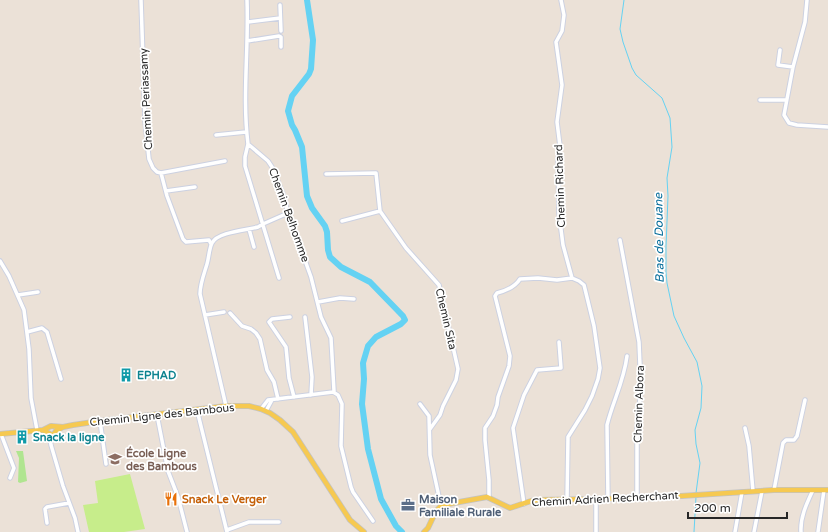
<svg xmlns="http://www.w3.org/2000/svg" width="828" height="532" viewBox="0 0 828 532" font-family="'Varela Round',sans-serif">
<rect width="100%" height="100%" fill="#ebe1d7"/>
<path fill="#b0e590" d="M 16,451 L 23,451 L 27,481 L 20,483 L 18,482 L 19,458 Z"/>
<path fill="#c7ed8b" d="M 130,474 L 145,529 L 124,532 L 89,532 L 83,505 L 98,503 L 95,481 Z"/>
<g fill="none" stroke-linecap="round" stroke-linejoin="round">
<path stroke="#64d2f3" stroke-width="1" d="M 624,0 L 620,29 L 623,42 L 632,68 L 636,75 L 662,98 L 670,118 L 672,147 L 667,178 L 668,196 L 666,247 L 666,272 L 667,283 L 674,316 L 684,338 L 697,362 L 702,386 L 701,408 L 695,430 L 696,444 L 700,463 L 696,493
M 694,532 L 696,497"/>
<path stroke="#64d2f3" stroke-width="6" d="M 307,0 L 313,40 L 311,69 L 309,74 L 292,96 L 288,111 L 292,125 L 295,130 L 302,147 L 307,196 L 312,208 L 325,226 L 327,232 L 328,250 L 330,257 L 341,267 L 370,282 L 403,316 L 405,320 L 401,324 L 376,337 L 368,346 L 363,363 L 364,379 L 362,404 L 368,449 L 381,499 L 396,526 L 402,532"/>
<g stroke="#ccd1e1" stroke-width="5.5">
<path id="minor" d="M 141,0 L 145,121 L 149,159 L 153,168 L 157,172 L 161,173 L 167,196 L 183,239 L 186,242 L 209,240 L 211,244
M 247,0 C 249,48 242,96 248,144 L 268,161 L 272,167 L 283,194 L 288,213 L 311,277 L 321,317 L 331,338 L 334,391 L 333,392 L 268,400 L 261,409
M 561,0 L 564,15 L 562,31 L 556,42 L 562,85 L 557,122 L 560,146 L 558,159 L 559,214 L 563,245 L 572,278 L 579,281 L 584,285 L 594,326 L 600,368 L 598,379 L 592,396 L 585,410 L 568,437 L 567,500
M 807,0 L 805,22 L 793,67 L 784,115 L 789,123 L 797,125 L 828,127
M 280,5 L 281,31
M 248,22 L 280,18
M 247,41 L 279,36 L 281,37 L 281,47
M 780,50 L 778,65 L 793,67
M 760,100 L 786,100
M 216,135 L 246,132
M 248,144 L 245,157 L 245,166 L 279,278
M 161,173 L 225,161
M 326,174 L 376,173 L 380,211 L 406,248 L 439,285 L 458,369 L 456,380 L 443,406 L 440,415 L 430,429
M 166,191 L 195,187
M 342,221 L 380,211
M 249,229 L 254,247
M 620,240 L 639,342 L 641,389 L 637,428 L 637,498
M 0,261 L 9,276 L 24,310 L 29,349 L 31,398 L 37,430
M 18,295 L 38,292
M 318,302 L 340,298 L 354,299
M 230,313 L 242,326 L 251,329 L 256,333 L 260,339 L 267,370 L 274,382 L 278,399
M 205,315 L 224,312
M 290,317 L 272,319 L 269,322 L 286,347 L 289,378 L 294,397
M 305,317 L 312,377 L 311,395
M 27,332 L 42,328 L 47,332 L 61,379
M 333,392 L 338,395 L 342,404 L 341,446 L 351,487 L 353,492 L 373,521
M 420,404 L 429,416 L 430,455 L 441,506
M 226,406 L 200,294 C 200,284 204,274 207,264 C 209,257 209,249 212,243 C 217,232 247,230 258,227 L 263,224 L 288,213
M 197,410 L 227,532
M 266,411 L 272,400
M 157,415 L 168,471 L 178,497 L 187,532
M 100,421 L 106,464
M 745,428 L 749,446 L 753,491
M 1,434 L 14,468 L 10,478
M 49,434 L 51,445 L 63,486 L 75,518 L 78,532
M 774,490 L 783,443 L 786,440 L 794,440 L 797,436 L 805,400
M 489,498 L 489,480 L 485,440 L 485,428 L 493,416 L 497,405 L 498,397 L 509,366 L 510,356 L 495,296 L 497,293 C 505,291 515,287 520,279 L 538,278 L 557,280 L 572,278
M 608,499 L 607,425 C 613,401 624,381 627,356
M 596,500 L 596,532
M 524,504 L 513,428 L 524,395 L 537,370 L 561,368 L 559,342
M 47,523 L 45,509 L 47,507 L 69,503
M 227,530 L 249,522 L 279,522
M 735,532 L 742,492
M 754,532 L 762,491
M 801,532 C 800,517 807,503 813,490
M 818,532 L 824,490"/>
</g>
<g stroke="#c3c3c3" stroke-width="6">
<path id="major" d="M 43,430 L 52,435 L 54,434 L 56,431
M 56,431 L 63,427 L 73,425 L 100,421 L 226,406 L 249,406 L 261,409 L 270,413 L 280,420 L 293,432 L 350,520 L 364,532
M 0,434 L 43,430 L 51,426 L 63,427
M 424,532 L 428,528 L 436,511 L 441,506 L 448,504 L 487,497 L 510,508 L 531,501 L 538,500 L 649,498 L 774,490 L 828,490"/>
</g>
<use href="#minor" stroke="#fff" stroke-width="3.5"/>
<use href="#major" stroke="#f6c951" stroke-width="4.5"/>
</g>
<defs>
<g id="building-bare" transform="scale(1.08)"><path d="M-4-6H4V6H1V3H-1V6H-4ZM-2.5-4.3h1.7v1.8h-1.7ZM.8-4.3h1.7v1.8H.8ZM-2.5-1h1.7V.8h-1.7ZM.8-1h1.7V.8H.8Z" fill="#0f9aa8" stroke="#fff" stroke-width="2.5" paint-order="stroke"/></g>
<g id="school-bare" transform="scale(1.08)"><path d="M0-5L7-2L0 1L-7-2ZM-4 1L0 2.5L4 1V4Q0 6-4 4Z" fill="#8d6e63" stroke="#fff" stroke-width="2.5" paint-order="stroke"/></g>
<g id="restaurant-bare" transform="scale(1.08)"><path d="M-5-6h1v4h1v-4h1v4h1v-4h1v5L-1.5 .5V6h-2V.5L-5-1ZM5-6V6H3V1.5H1.5Q1.5-4 5-6Z" fill="#e8710a" stroke="#fff" stroke-width="2.5" paint-order="stroke"/></g>
<g id="office-bare" transform="scale(1.08)"><path d="M-6-3h4V-5.5h4V-3h4V5H-6ZM-1-4.5V-3h2v-1.5ZM-6 0V1H6V0Z" fill="#5c6f8a" stroke="#fff" stroke-width="2.5" paint-order="stroke"/></g>
</defs>
<g fill-rule="evenodd">
<use href="#building-bare" x="126" y="375"/>
<use href="#building-bare" x="22" y="437"/>
<use href="#school-bare" x="115" y="459"/>
<use href="#restaurant-bare" x="171" y="499"/>
<use href="#office-bare" x="408" y="505"/>
</g>
<g text-anchor="middle" dominant-baseline="central" stroke-width="3.5" stroke-linejoin="round" paint-order="stroke">
<g font-size="11" fill="#272727" stroke="#fff">
<text transform="translate(146 99) rotate(-93)">Chemin Periassamy</text>
<text transform="translate(560 186) rotate(-92)">Chemin Richard</text>
<text transform="translate(289 215) rotate(70)">Chemin Belhomme</text>
<text transform="translate(446 319) rotate(77)">Chemin Sita</text>
<text transform="translate(639 404) rotate(-88)">Chemin Albora</text>
<text transform="translate(162 415) rotate(-6)">Chemin Ligne des Bambous</text>
<text transform="translate(605 499) rotate(-3)">Chemin Adrien Recherchant</text>
</g>
<g font-size="11" font-weight="bold" fill="#0d838f" stroke="#fff" text-anchor="start">
<text x="137" y="375">EPHAD</text>
<text x="33" y="437">Snack la ligne</text>
</g>
<g font-size="11" font-weight="bold" fill="#785e54" stroke="#fff" text-anchor="start">
<text x="126" y="453">École Ligne<tspan x="126" dy="13">des Bambous</tspan></text>
</g>
<g font-size="11" font-weight="bold" fill="#c56008" stroke="#fff" text-anchor="start">
<text x="182" y="499">Snack Le Verger</text>
</g>
<g font-size="11" font-weight="bold" fill="#4e5e75" stroke="#fff" text-anchor="start">
<text x="419" y="499">Maison<tspan x="419" dy="13">Familiale Rurale</tspan></text>
</g>
<g font-size="12" font-style="italic" fill="#076d9a" stroke="#fff">
<text transform="translate(659 238) rotate(-91)">Bras de Douane</text>
</g>
</g>
<path d="M688 512v6h99v-6" fill="none" stroke="#272727" stroke-width="2"/>
<text x="694" y="512" font-size="12" fill="#272727" stroke="#ffffff" stroke-width="3" paint-order="stroke">200 m</text>
</svg>
